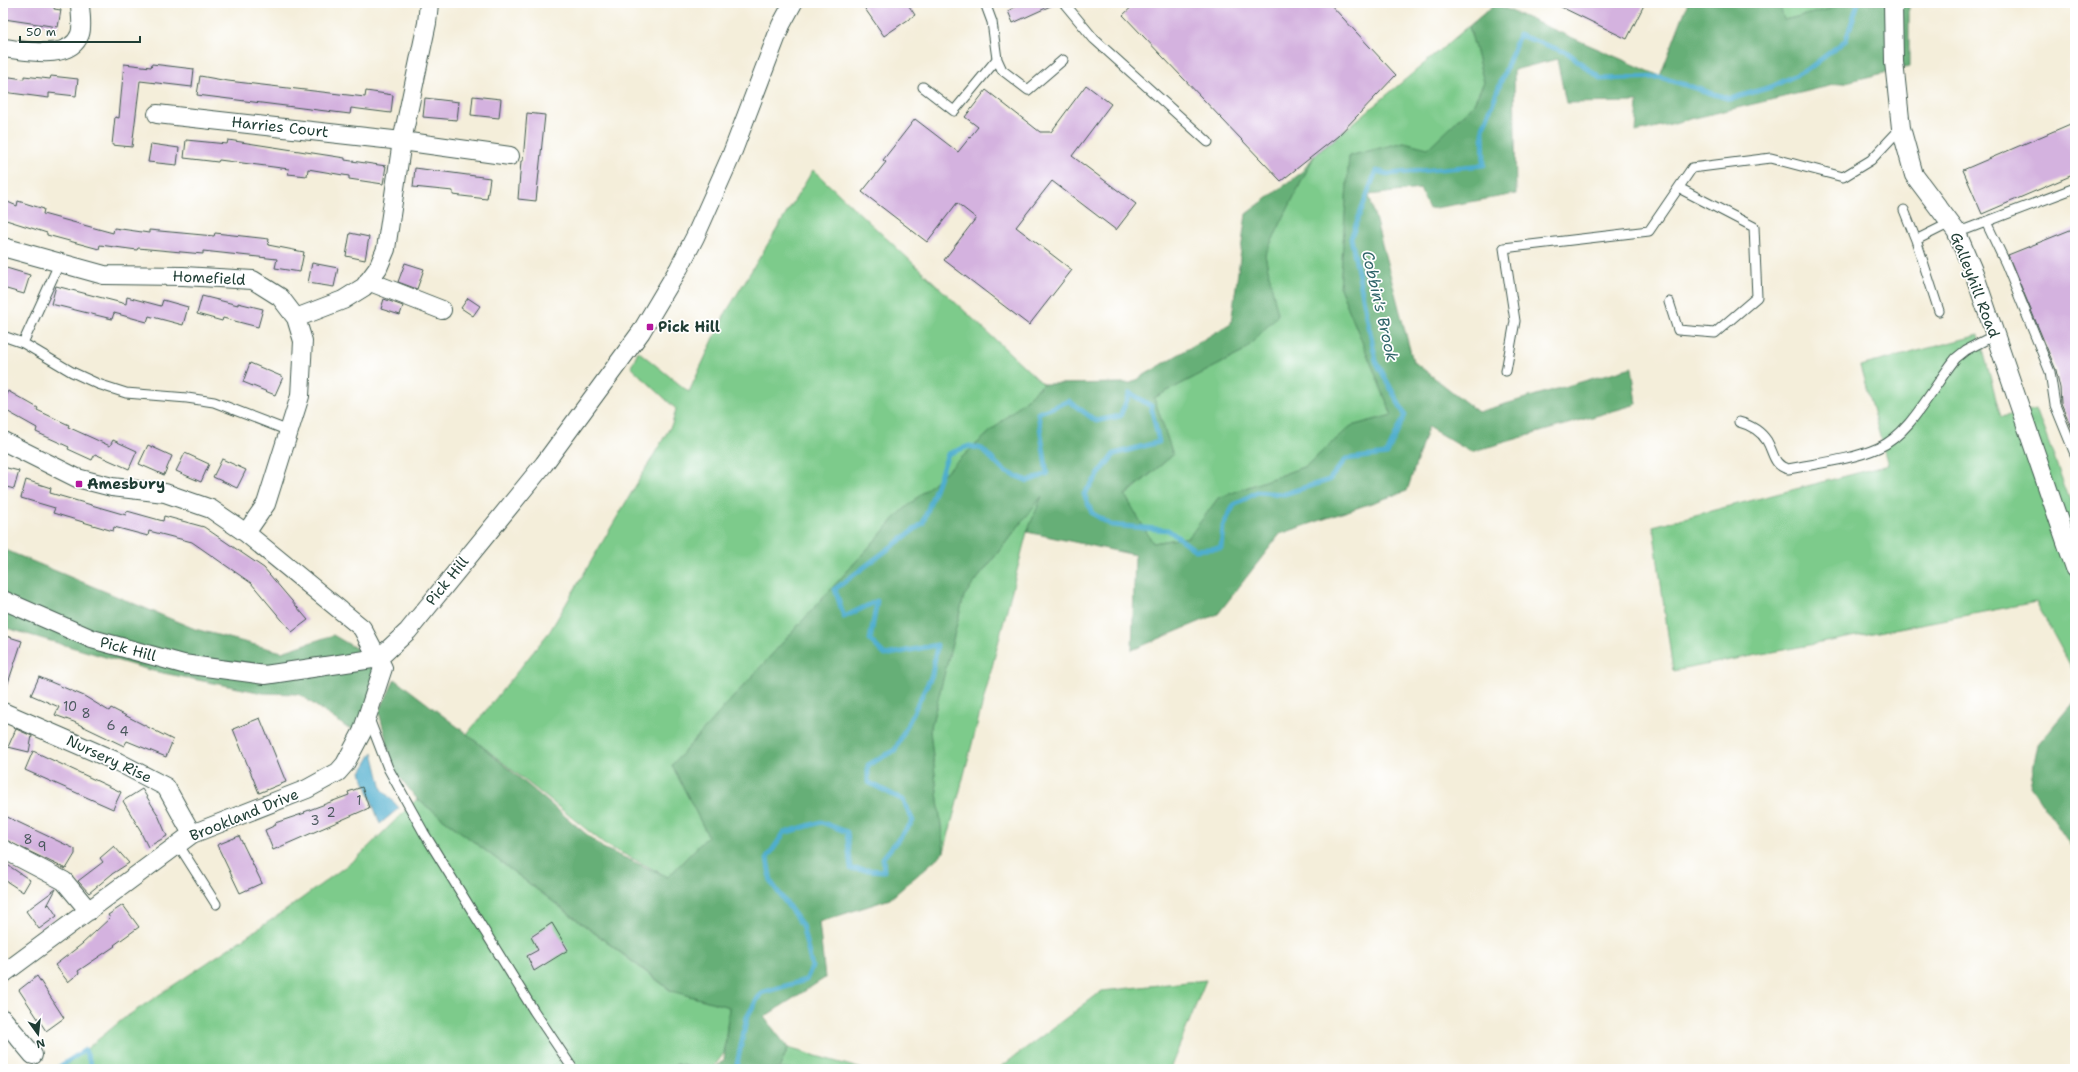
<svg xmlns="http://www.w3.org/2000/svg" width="2078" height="1072" viewBox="0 0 2078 1072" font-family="'Shantell Sans',sans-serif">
<rect width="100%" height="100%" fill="#fff"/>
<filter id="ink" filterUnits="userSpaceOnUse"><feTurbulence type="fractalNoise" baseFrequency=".025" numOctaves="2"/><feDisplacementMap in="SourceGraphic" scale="8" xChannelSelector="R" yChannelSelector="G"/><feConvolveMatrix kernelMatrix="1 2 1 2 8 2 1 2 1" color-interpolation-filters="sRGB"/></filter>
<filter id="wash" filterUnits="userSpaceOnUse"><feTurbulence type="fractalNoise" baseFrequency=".012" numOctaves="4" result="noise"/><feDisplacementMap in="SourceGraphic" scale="16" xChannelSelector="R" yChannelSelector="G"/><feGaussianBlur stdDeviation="0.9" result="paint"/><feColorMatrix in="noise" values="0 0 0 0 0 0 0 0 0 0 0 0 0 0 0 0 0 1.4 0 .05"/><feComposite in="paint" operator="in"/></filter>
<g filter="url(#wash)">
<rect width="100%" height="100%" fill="#f4eeda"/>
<path fill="#7dcb8b" stroke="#4e8460" d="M 1778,3 L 1831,3 L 1831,9 L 1784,20 Z
M 1469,26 L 1484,82 L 1473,105 L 1428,149 L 1404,142 L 1349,156 L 1340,288 L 1392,415 L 1351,426 L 1306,466 L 1218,498 L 1190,537 L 1153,543 L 1125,496 L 1173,455 L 1154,398 L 1243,352 L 1277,315 L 1265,255 L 1314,156 Z
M 813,170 L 1043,384 L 898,515 L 672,765 L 708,836 L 668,877 L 606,845 L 467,734 L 550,631 L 672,424 L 676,409 L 631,367 L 638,351 L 689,392 L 725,314 Z
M 1979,335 L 2001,417 L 2036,409 L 2075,514 L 2075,674 L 2036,602 L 1673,671 L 1653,526 L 1888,465 L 1860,366 Z
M 1043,495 L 1027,532 L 944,852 L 930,731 L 964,596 Z
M 417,799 L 671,991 L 729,1007 L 724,1053 L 712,1069 L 698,1069 L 677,1064 L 671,1069 L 62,1069 L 123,1019 L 286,910 L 357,858 Z
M 1206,980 L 1170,1069 L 998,1069 L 1102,991 Z
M 788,1048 L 862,1069 L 779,1069 Z"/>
<path fill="#66af77" stroke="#427656" d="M 1688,3 L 1779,3 L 1784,20 L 1830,9 L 1831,3 L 1909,3 L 1909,67 L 1636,132 L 1638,102 L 1566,103 L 1557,59 L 1514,70 L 1516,194 L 1429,209 L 1420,189 L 1369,195 L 1413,361 L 1478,412 L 1632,367 L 1637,404 L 1471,452 L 1428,427 L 1407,491 L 1280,534 L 1218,614 L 1132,650 L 1135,555 L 1027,532 L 1042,496 L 964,596 L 930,731 L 944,852 L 890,899 L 819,922 L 825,978 L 764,1017 L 788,1048 L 779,1069 L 713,1069 L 724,1060 L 729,1007 L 672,991 L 417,799 L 394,770 L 379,712 L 395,679 L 467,734 L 603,848 L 668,877 L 708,836 L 672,765 L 898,515 L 1043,384 L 1131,383 L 1231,323 L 1246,214 L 1301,173 L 1314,156 L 1265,255 L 1278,315 L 1243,352 L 1154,398 L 1173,455 L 1125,495 L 1153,543 L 1189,537 L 1218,498 L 1306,466 L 1351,426 L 1392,415 L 1340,288 L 1349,156 L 1404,142 L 1428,148 L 1473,105 L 1484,82 L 1469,26 L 1495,4 L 1660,76 Z
M 3,549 L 195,629 L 282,652 L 333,635 L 364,653 L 383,668 L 362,732 L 346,727 L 299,694 L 263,693 L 153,671 L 3,627 Z
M 2075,700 L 2075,852 L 2030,785 L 2038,744 Z
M 677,1064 L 698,1069 L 671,1069 Z"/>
<path fill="#50aece" stroke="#387681" d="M 373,752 L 382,789 L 399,808 L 380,824 L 361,772 Z"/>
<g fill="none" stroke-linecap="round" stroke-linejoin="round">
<path stroke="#50aece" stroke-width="5" d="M 56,1069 L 85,1050 L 93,1069
M 736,1069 L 747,1017 L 761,993 L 806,980 L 812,967 L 802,925 L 771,882 L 767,858 L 784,833 L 821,822 L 847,832 L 851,869 L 884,871 L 883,858 L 913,821 L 903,800 L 868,782 L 868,765 L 895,750 L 932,675 L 937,645 L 885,655 L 870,640 L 877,601 L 844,617 L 835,589 L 923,523 L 948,454 L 969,446 L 982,449 L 1004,471 L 1028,481 L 1047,474 L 1038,413 L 1069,401 L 1096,421 L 1120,416 L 1130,393 L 1151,406 L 1159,442 L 1114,454 L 1084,494 L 1092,513 L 1111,525 L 1168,530 L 1195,550 L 1221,548 L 1223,526 L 1234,505 L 1257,492 L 1284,494 L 1329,480 L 1346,459 L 1387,454 L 1405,415 L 1376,361 L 1351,238 L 1376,171 L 1388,174 L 1484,165 L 1483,128 L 1519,35 L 1568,53 L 1601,79 L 1660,77 L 1730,99 L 1771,87 L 1807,70 L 1846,40 L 1858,3"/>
</g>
<g id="blocks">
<path fill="#d4b2df" d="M 3,3 L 55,3 L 54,9 L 61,10 L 58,27 L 4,19 Z
M 861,3 L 907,3 L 915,15 L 884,36 Z
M 1016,3 L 1057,3 L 1013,23 L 1008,11 L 1017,6 Z
M 1136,3 L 1329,3 L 1396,75 L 1338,136 L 1281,181 L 1123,15 Z
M 1553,3 L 1645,3 L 1627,39 Z
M 124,64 L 151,67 L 152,64 L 194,69 L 192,87 L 140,81 L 132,147 L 112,145 L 115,117 L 119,118 Z
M 3,76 L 24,79 L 24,76 L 50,79 L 51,76 L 78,79 L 76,96 L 49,93 L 49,98 L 3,92 Z
M 200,76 L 228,81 L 365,97 L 366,91 L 393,95 L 391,113 L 351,108 L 350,114 L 197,95 Z
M 1086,85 L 1111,104 L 1072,156 L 1136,204 L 1116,230 L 1052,181 L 1016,227 L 1072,270 L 1029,325 L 944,260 L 976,218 L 957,203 L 927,242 L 862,192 L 886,162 L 883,160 L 915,119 L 958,152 L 978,127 L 965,117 L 986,90 L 1040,132 L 1051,132 Z
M 473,96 L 501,99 L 499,118 L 471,115 Z
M 425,98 L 459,102 L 457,120 L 423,117 Z
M 527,113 L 545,115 L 536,201 L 518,199 L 521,161 L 523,161 Z
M 2075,122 L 2075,174 L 1982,214 L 1963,170 Z
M 186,140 L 227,144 L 228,140 L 345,158 L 345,160 L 386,166 L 383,184 L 349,179 L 349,176 L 308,169 L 307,176 L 288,174 L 289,169 L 219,160 L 218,162 L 184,158 Z
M 151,144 L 179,148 L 177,165 L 148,162 Z
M 415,168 L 490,178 L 487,199 L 453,195 L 453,191 L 413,187 Z
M 3,200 L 17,206 L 18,201 L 44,209 L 43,214 L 113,233 L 114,228 L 149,233 L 149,230 L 214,236 L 215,233 L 269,239 L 268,245 L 304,252 L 300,272 L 275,268 L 277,259 L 203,251 L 203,254 L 138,248 L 137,250 L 100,245 L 99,249 L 47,235 L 47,233 L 3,219 Z
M 2075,228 L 2075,436 L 2061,403 L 2060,388 L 2056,370 L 2008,255 Z
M 350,233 L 369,237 L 365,260 L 346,256 Z
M 312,263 L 338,268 L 334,287 L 308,283 Z
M 405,263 L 424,269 L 417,289 L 398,282 Z
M 3,267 L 30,275 L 24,294 L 3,288 Z
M 56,286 L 126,304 L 127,297 L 161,306 L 163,300 L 188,307 L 183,325 L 149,316 L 147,322 L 114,313 L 112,319 L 51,304 Z
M 202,296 L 238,305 L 238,303 L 263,309 L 258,327 L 223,318 L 222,321 L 197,314 Z
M 468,298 L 480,306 L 473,316 L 461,308 Z
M 384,299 L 403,306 L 400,315 L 381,309 Z
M 250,363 L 283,377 L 275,395 L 243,382 Z
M 8,391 L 38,408 L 37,410 L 69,425 L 68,427 L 110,446 L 113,440 L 137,451 L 129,469 L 95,454 L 92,460 L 68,449 L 69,447 L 36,432 L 37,428 L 3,409 L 3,400 Z
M 148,445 L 172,456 L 164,475 L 139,464 Z
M 185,453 L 209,464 L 201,482 L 176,471 Z
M 222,459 L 246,470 L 237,488 L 213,477 Z
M 3,467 L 19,471 L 14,489 L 3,486 Z
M 26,480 L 51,488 L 50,493 L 126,515 L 127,511 L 163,521 L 164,516 L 204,527 L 264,568 L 308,620 L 292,632 L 251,583 L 192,542 L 149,531 L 148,536 L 114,527 L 113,531 L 53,513 L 55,508 L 21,498 Z
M 3,635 L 22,641 L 5,692 L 3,691 Z
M 39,677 L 84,696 L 109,711 L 111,708 L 173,740 L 166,757 L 127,741 L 124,746 L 74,722 L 55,715 L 59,707 L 31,695 Z
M 260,718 L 286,782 L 259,793 L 233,729 Z
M 16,729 L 32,736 L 29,752 L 8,747 Z
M 33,751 L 121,792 L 113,809 L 25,770 Z
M 362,787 L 369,808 L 273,850 L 265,830 L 276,825 L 275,823 L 305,813 L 304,812 L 349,795 L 348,792 Z
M 142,789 L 158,815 L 167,836 L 148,847 L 141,833 L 142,833 L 123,801 Z
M 3,815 L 75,849 L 75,854 L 66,869 L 3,839 Z
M 239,836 L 262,883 L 240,893 L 217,845 Z
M 114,846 L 129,863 L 112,874 L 89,893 L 78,881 L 103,862 L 100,858 Z
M 3,862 L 30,880 L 23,892 L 3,879 Z
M 56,889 L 47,906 L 49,904 L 57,916 L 39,929 L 26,911 Z
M 123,905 L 139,927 L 114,945 L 115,946 L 78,971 L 79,973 L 68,982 L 55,965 L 82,944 L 110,918 L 108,915 Z
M 552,923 L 568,950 L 534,971 L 527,956 L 538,950 L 531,937 Z
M 37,976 L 64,1018 L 46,1031 L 19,990 Z"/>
</g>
</g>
<g filter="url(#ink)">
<use href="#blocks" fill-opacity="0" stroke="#3f584d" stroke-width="1"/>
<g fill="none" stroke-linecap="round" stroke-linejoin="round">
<g stroke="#3f584d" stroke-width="11">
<path id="lane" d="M 985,3 L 992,22 L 997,59 L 1002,70 L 1028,90 L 1063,60
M 1064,3 L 1094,39 L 1208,142
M 923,87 L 954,111 L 997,59
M 1904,210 L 1916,240
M 1986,222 L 2006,264 L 2050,372 L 2055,405 L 2075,454
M 1956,231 L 1967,229 L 2075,188
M 1669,302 L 1678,330 L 1715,333 L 1757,297 L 1754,227 L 1679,188
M 1939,311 L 1916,240 L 1950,223
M 3,336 L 23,343 L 72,372 L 98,384 L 126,393 L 187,398 L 214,402 L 289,431
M 23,343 L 59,264
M 1506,371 L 1515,321 L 1504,248 L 1649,231 L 1692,168 L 1771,158 L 1843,177 L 1871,160 L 1901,128
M 1739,422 C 1750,425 1760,430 1767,441 C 1774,453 1773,465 1788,469 C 1818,463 1851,460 1878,448 C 1911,434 1933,386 1956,358 L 1966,350 L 1995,335
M 368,716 L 388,768 L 424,833 L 534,1011 L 573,1069
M 178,844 L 216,904"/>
</g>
<g stroke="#3f584d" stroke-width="20">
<path id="street" d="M 1893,3 L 1894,62 L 1901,128 L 1914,175 L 1956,231 L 1974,273 L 2075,568
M 3,48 C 25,50 70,62 80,34 C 83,26 80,12 80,3
M 157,114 L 402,141 L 510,156
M 3,247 L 104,275 L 183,276 L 253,280 L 280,297 L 296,318 L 303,341 L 300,396 L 266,504 L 246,533
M 368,281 L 442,310
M 296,318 L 343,300 L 364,287 L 378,268 L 386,249 L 402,141 L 427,23 L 429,3
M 3,441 L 77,478 L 112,487 L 165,493 L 211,509 L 246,533 L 362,628 L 383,668 L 362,732 L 345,764 L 338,772 L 307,789 L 192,834 L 3,974
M 3,600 L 92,639 L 183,664 L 265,675 L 379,658 L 408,631 L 544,464 L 641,332 L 679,268 L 695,237 L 731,156 L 781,25 L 793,3
M 3,712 L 118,762 L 166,787 L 192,834
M 3,849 L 64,881 L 89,911
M 3,1019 L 33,1055"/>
</g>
<use href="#lane" stroke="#fff" stroke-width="9"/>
<use href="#street" stroke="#fff" stroke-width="18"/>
</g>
</g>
<g fill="#b5179e" stroke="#fff" stroke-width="1.5">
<rect x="646" y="323" width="8" height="8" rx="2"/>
<rect x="75" y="480" width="8" height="8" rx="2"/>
</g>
<g text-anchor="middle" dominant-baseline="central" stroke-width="3.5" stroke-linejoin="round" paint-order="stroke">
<g font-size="13" fill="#4c5a5f">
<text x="70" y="706">10</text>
<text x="86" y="713">8</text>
<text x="111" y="725">6</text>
<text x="124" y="731">4</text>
<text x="359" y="800">1</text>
<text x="331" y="812">2</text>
<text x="315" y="820">3</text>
<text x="28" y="839">8</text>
<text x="42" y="846">9</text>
</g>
<g font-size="15" fill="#1f3d34" stroke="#fff">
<text transform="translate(280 127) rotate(6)">Harries Court</text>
<text transform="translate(209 278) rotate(3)">Homefield</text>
<text transform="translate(1975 285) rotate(69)">Galleyhill Road</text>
<text transform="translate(447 581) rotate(-51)">Pick Hill</text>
<text transform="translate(128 649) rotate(15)">Pick Hill</text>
<text transform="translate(109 759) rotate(25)">Nursery Rise</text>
<text transform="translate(244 815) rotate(-22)">Brookland Drive</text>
</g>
<g font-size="15" font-weight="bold" fill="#1f3d34" stroke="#fff" text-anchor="start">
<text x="658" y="327">Pick Hill</text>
<text x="87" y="484">Amesbury</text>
</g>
<g font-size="16" font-style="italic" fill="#30656a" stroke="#fff">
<text transform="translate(1380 306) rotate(77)">Cobbin's Brook</text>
</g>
</g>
<rect width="2078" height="1072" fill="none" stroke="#fff" stroke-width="16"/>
<g transform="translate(38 1034) rotate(165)" stroke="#ffffff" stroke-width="3" paint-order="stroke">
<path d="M0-3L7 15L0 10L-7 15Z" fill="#1f3d34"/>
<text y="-6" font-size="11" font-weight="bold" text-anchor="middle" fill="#1f3d34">N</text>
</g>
<path d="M20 36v6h120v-6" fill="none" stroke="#1f3d34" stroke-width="2"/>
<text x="26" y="36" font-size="12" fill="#1f3d34" stroke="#ffffff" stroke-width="3" paint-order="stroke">50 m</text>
</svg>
